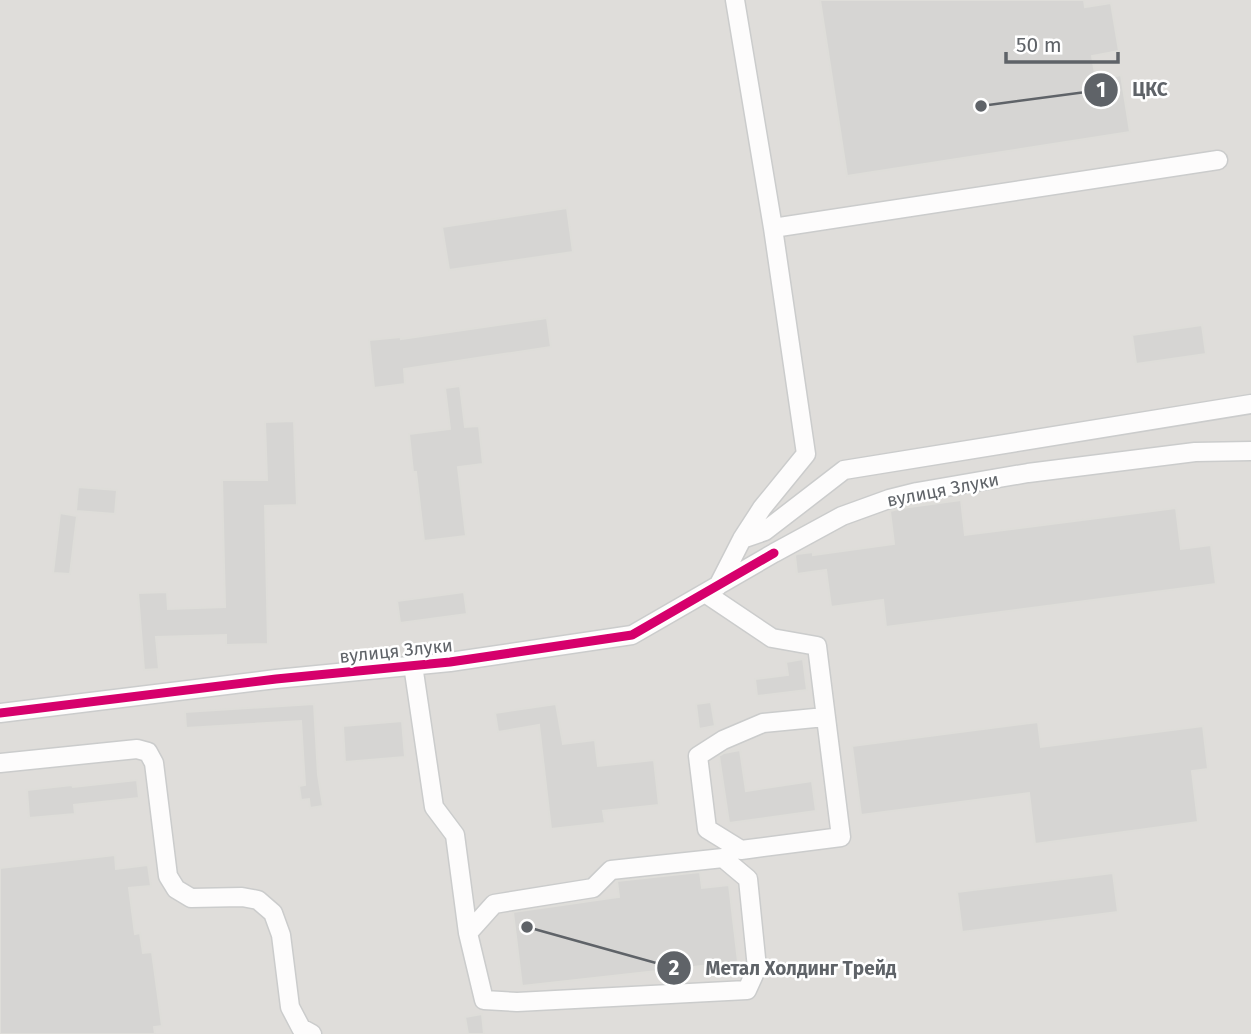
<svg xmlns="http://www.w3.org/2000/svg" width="1251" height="1034" viewBox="0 0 1251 1034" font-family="'Fira Sans',sans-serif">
<rect width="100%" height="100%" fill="#efeeea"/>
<path fill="#dfddda" d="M 0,0 L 1251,0 L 1251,1034 L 0,1034 Z"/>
<path fill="#d6d5d3" stroke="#deddd9" stroke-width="2" d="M 820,0 L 1084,0 L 1085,7 L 1111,3 L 1119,51 L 1092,56 L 1096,80 L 1121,75 L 1130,132 L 847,176 Z
M 567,208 L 573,252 L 449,270 L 442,227 Z
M 547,318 L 551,347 L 404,369 L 405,384 L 374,388 L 369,340 L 401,337 L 401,339 Z
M 1202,325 L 1206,354 L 1136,364 L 1132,335 Z
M 460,386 L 465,427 L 479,426 L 483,464 L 458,467 L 466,536 L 424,541 L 416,472 L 413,472 L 409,434 L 450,429 L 445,388 Z
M 294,421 L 297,505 L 265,506 L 268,644 L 226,645 L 226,635 L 156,637 L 159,669 L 144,670 L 138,593 L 167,592 L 168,609 L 225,607 L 222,480 L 267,480 L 265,422 Z
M 78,487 L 117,490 L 115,514 L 76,511 Z
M 961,500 L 965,535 L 1176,508 L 1181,549 L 1211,545 L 1216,584 L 886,627 L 883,600 L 831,607 L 826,570 L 797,574 L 795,555 L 797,554 L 813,552 L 813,555 L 894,544 L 890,511 L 902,508 Z
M 60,513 L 77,516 L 70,574 L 53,573 Z
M 464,592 L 467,614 L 400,623 L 397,601 Z
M 803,659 L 807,690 L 757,696 L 755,679 L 788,675 L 786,662 Z
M 711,702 L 715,726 L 699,729 L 696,704 Z
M 314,704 L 318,775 L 323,806 L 310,808 L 309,799 L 301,800 L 299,786 L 305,785 L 301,721 L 186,728 L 185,712 Z
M 556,704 L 563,744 L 595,740 L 598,766 L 654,760 L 659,805 L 603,811 L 605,823 L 551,829 L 539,725 L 498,732 L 495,713 Z
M 402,721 L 405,757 L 345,762 L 343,726 Z
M 1038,722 L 1041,747 L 1203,726 L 1208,769 L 1192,771 L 1198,822 L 1035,844 L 1029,793 L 861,815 L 852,746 Z
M 740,750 L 746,791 L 812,781 L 816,811 L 729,823 L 719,756 L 724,753 Z
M 137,780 L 139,798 L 74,805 L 75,814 L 29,818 L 27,790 L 72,785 L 73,787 Z
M 115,855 L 116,869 L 148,865 L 151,886 L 129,888 L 135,934 L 140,933 L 143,953 L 152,952 L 162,1026 L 154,1027 L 155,1034 L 0,1034 L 0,868 Z
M 700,872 L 702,888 L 729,885 L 738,962 L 522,986 L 513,912 L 619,897 L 617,881 Z
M 1113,873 L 1118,912 L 962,932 L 957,892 Z
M 482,1014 L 484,1034 L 468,1034 L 465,1017 Z"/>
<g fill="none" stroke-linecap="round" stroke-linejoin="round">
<g stroke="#cbcccc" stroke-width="21">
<path id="minor" d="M 735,0 L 773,228 L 1218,160
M 742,539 L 762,508 L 806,454 L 773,228
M 718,586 L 742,539 L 765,531 L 844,470 L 1251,404
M 705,593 L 772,638 L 817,646 L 841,837 L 741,850 L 707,829 L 698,756 L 723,740 L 763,723 L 825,717
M 413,665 L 434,807 L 455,835 L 468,933 L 484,1000 L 517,1002 L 747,990 L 757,968 L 748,879 L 723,858 L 611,870 L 593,888 L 494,904 L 468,933
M 0,713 L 276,679 L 450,662 L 632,635 L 774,553 L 842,516 L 889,499 L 917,492 L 1028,473 L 1195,452 L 1251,451
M 0,763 L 137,749 L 148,752 L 154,763 L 168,876 L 176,889 L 191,898 L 242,897 L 258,900 L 273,913 L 281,935 L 290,1007 L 301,1028 L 312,1034"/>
</g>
<use href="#minor" stroke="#fdfcfc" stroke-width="18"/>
<g stroke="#fff" stroke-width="13">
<path id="cycleway" d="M 0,713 L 276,679 L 450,662 L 632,635 L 774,553"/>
</g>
<use href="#cycleway" stroke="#d6006c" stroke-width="9"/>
</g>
<g text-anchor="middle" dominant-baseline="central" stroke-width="5" stroke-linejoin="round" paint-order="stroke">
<g font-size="18" fill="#5f6368" stroke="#fff">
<text transform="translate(943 490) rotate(-11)">вулиця Злуки</text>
<text transform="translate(396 651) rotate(-6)">вулиця Злуки</text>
</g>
</g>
<path fill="none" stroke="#5f6368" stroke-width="2.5" d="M981 106L1101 90M527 927L674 968"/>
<g fill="#5f6368" stroke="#fff" stroke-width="2.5">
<circle cx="981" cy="106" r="7"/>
<circle cx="527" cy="927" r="7"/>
<circle cx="1101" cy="90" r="18"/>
<circle cx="674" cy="968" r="18"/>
</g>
<g font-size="21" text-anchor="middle" font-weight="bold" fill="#fff">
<text x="1101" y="97">1</text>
<text x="674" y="975">2</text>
</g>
<g font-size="19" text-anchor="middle" font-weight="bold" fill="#5f6368" stroke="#fff" stroke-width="5" stroke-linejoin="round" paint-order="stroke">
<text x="1150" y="96">ЦКС</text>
<text x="801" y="975">Метал Холдинг Трейд</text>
</g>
<path d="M1006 52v10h112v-10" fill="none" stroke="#5f6368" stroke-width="3.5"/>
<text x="1016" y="52" font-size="21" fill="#5f6368" stroke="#ffffff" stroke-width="5" paint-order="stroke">50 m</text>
</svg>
